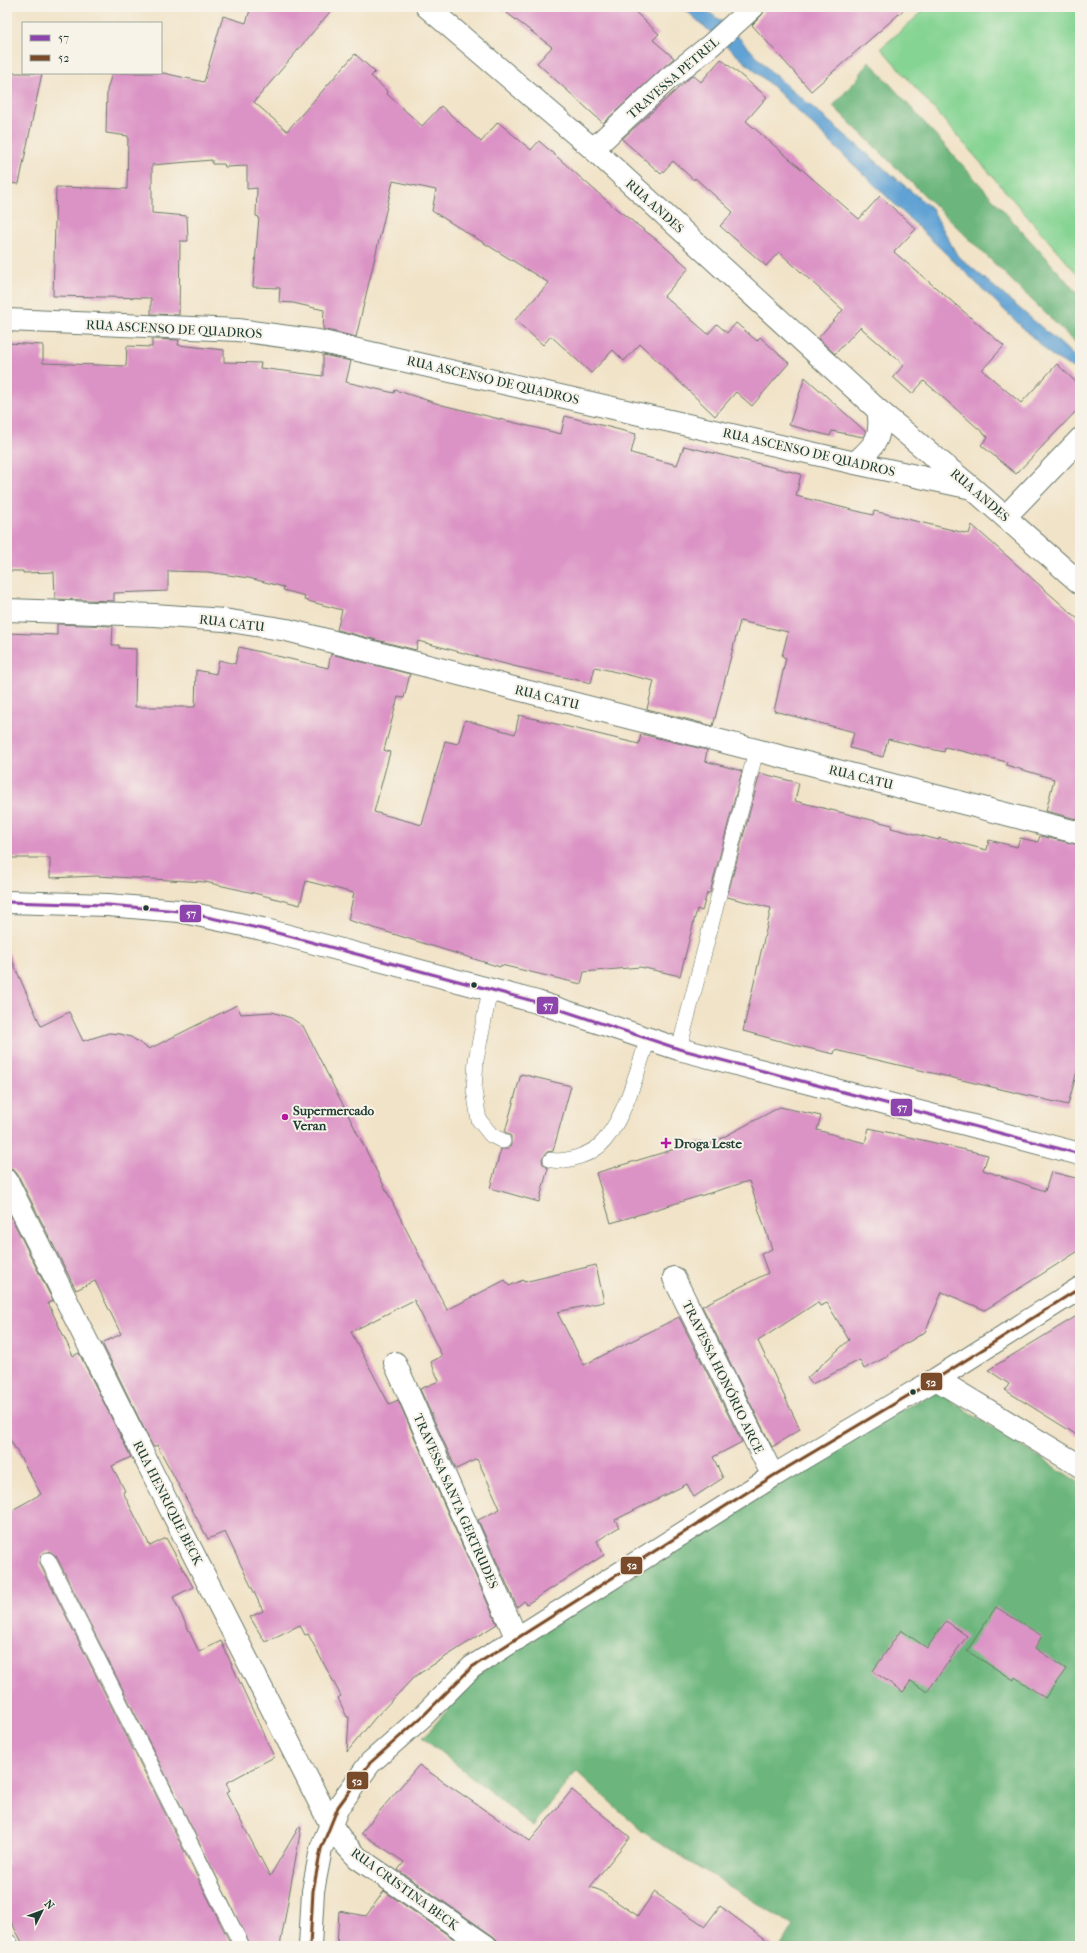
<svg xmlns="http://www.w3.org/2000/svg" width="1087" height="1953" viewBox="0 0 1087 1953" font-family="'IM FELL French Canon',serif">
<rect width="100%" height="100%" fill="#f7f3e8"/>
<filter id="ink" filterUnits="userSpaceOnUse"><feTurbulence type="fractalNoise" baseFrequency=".025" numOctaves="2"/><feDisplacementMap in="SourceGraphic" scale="8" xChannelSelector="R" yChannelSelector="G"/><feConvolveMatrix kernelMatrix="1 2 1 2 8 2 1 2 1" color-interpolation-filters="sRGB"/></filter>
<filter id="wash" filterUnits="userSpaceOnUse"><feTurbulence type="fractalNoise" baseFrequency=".012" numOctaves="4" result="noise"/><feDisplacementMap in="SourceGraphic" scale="16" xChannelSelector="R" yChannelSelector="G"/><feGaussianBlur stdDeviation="0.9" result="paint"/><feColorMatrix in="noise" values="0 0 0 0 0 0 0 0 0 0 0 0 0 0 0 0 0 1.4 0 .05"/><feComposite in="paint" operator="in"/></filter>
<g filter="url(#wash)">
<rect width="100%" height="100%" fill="#f1e3c8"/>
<path fill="#85d493" stroke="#528864" d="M 928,7 L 1080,7 L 1080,277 L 881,48 Z"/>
<path fill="#6cb67d" stroke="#467a58" d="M 869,61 L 1080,296 L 1080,347 L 833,106 L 858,78 Z
M 937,1392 L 1080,1483 L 1080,1946 L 781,1946 L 793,1926 L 643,1832 L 576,1771 L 533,1826 L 423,1738 L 479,1674 L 584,1606 L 895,1413 Z"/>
<path fill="#61a2d4" stroke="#407084" d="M 682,7 L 704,7 L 710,13 L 728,26 L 771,72 L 932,209 L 957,255 L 1061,344 L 1080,362 L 1080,372 L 1052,356 L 772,86 Z"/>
<g id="blocks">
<path fill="#db92c5" d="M 251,7 L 334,7 L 254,102 L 287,131 L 355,54 L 375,72 L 371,76 L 387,91 L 386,93 L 422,126 L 441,106 L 481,142 L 498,122 L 531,150 L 539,141 L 614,207 L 657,240 L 689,268 L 664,296 L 708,334 L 717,324 L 727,333 L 736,323 L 757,341 L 760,337 L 789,363 L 752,406 L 736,392 L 715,416 L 640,344 L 624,361 L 613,350 L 591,373 L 551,336 L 543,345 L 515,320 L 549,283 L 432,211 L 436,190 L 393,181 L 356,337 L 323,329 L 324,310 L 293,303 L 279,302 L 280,288 L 253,287 L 259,217 L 256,216 L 257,188 L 247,189 L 247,166 L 225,167 L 224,164 L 212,164 L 212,160 L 152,165 L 152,213 L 187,216 L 188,241 L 180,241 L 179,315 L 151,314 L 151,298 L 53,296 L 56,187 L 127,189 L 128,136 L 106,133 L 107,90 L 112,73 L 163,73 L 204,82 L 223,16 L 246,23 Z
M 499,7 L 630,7 L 659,34 L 653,40 L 674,58 L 603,123 L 537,63 L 552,47 Z
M 767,7 L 907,7 L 811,91 L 752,25 L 761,16 Z
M 721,59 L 767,97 L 746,121 L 859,219 L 880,196 L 916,229 L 894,252 L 1004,346 L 982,370 L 1021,403 L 1057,364 L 1080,386 L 1080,407 L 1016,474 L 981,445 L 988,437 L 924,381 L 912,394 L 893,377 L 904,365 L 860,327 L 835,354 L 818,338 L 843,310 L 779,252 L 766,266 L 720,226 L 733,212 L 695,178 L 694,180 L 673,161 L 661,174 L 622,139 L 693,75 L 701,82 Z
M 7,73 L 42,73 L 19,184 L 7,183 Z
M 152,339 L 179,340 L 178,345 L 224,350 L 224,362 L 261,363 L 260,368 L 323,376 L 323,355 L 351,361 L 346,382 L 394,393 L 395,390 L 442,405 L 561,434 L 565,416 L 636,434 L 631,453 L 677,465 L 684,446 L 801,474 L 796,496 L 873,515 L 874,511 L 969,534 L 972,525 L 1080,621 L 1080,820 L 1046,811 L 1054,779 L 1006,765 L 1007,762 L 945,747 L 944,752 L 888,739 L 883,757 L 850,748 L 854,732 L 774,711 L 786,658 L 782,656 L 788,632 L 740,621 L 713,726 L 647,709 L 654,681 L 595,667 L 591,683 L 513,666 L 418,641 L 416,650 L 337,630 L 342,610 L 304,600 L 305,596 L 283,590 L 284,587 L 249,578 L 208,572 L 168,571 L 168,591 L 114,593 L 114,601 L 55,599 L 54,572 L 23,573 L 23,571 L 7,571 L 7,343 L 43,345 L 43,363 L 126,366 L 127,346 L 152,347 Z
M 805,377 L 866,432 L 863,437 L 832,431 L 830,436 L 789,425 Z
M 57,624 L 113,626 L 112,645 L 119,645 L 119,648 L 136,649 L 135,707 L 195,707 L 196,670 L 216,674 L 219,660 L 235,664 L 239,647 L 328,668 L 331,654 L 410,674 L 404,698 L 398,697 L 384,750 L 390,752 L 374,812 L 422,825 L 445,741 L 458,744 L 465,720 L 515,734 L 519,715 L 639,744 L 641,734 L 707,750 L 705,761 L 742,771 L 710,893 L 707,893 L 702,911 L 697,909 L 680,976 L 640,967 L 584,972 L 581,984 L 501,965 L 500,967 L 348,920 L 354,893 L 306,881 L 300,905 L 254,893 L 205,882 L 97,876 L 50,878 L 50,858 L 8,858 L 7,633 L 57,635 Z
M 760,773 L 799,783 L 795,801 L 892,825 L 891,828 L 939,840 L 939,838 L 987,850 L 989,840 L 1017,847 L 1020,838 L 1038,842 L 1040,836 L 1080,845 L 1080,1060 L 1068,1105 L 835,1050 L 834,1054 L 799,1046 L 743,1031 L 771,908 L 727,897 Z
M 7,949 L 41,1026 L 69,1012 L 83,1041 L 109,1033 L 120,1034 L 131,1037 L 149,1049 L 237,1005 L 241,1014 L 272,1012 L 291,1018 L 303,1026 L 447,1310 L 505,1280 L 509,1286 L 523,1280 L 524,1282 L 596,1265 L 604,1302 L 557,1312 L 584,1365 L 679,1317 L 742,1442 L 713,1457 L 723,1478 L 694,1497 L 687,1484 L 615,1520 L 619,1527 L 597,1541 L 604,1555 L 527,1604 L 524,1601 L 517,1607 L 478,1520 L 500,1509 L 490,1486 L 477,1459 L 456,1469 L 420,1389 L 439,1381 L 431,1362 L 442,1356 L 414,1300 L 351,1332 L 389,1404 L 398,1400 L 497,1624 L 414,1677 L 375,1718 L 347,1752 L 349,1717 L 347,1717 L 338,1698 L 341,1696 L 308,1634 L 305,1635 L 300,1625 L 265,1642 L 250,1617 L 263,1611 L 225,1532 L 208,1539 L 157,1445 L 153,1447 L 102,1343 L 121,1334 L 95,1281 L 76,1290 L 18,1175 L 14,1170 L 7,1169 Z
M 521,1074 L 571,1086 L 553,1151 L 547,1152 L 542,1159 L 543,1164 L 548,1168 L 539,1202 L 490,1188 L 501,1149 L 508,1149 L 511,1145 L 511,1136 L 505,1132 Z
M 780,1107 L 821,1116 L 817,1130 L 865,1143 L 869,1128 L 988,1155 L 983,1170 L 1045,1191 L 1051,1172 L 1080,1179 L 1080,1250 L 985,1310 L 942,1292 L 925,1332 L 887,1355 L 888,1356 L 864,1369 L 860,1360 L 812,1384 L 807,1378 L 849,1340 L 827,1303 L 820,1306 L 818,1302 L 758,1341 L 800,1429 L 772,1447 L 702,1306 L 768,1273 L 761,1254 L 772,1249 L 749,1181 L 611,1223 L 596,1173 L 701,1141 L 703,1148 Z
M 7,1209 L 53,1301 L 48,1303 L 73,1356 L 79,1353 L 131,1457 L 112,1466 L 125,1491 L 123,1492 L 150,1546 L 166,1538 L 193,1587 L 173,1597 L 199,1652 L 221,1641 L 274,1757 L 226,1783 L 230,1791 L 226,1793 L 270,1876 L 299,1827 L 301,1828 L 280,1946 L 251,1946 L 56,1556 L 49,1551 L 41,1555 L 40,1564 L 232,1946 L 24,1946 L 7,1914 L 7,1513 L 41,1494 L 7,1434 Z
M 1080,1314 L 1080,1437 L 1005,1390 L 1009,1384 L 988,1370 Z
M 996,1607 L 1042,1636 L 1035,1648 L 1066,1669 L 1045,1698 L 1015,1677 L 1014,1680 L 967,1651 Z
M 946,1621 L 967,1636 L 927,1692 L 911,1681 L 903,1692 L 873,1671 L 901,1630 L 927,1648 Z
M 419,1765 L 530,1841 L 572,1790 L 630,1837 L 590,1887 L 599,1890 L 638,1916 L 654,1892 L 705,1926 L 720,1906 L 774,1946 L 498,1946 L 497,1940 L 493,1936 L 398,1870 L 404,1862 L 361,1833 Z
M 384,1891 L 464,1946 L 337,1946 L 339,1911 L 366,1916 Z"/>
</g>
</g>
<g filter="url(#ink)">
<use href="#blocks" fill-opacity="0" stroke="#687768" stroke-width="1"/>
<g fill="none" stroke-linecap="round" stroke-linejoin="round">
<g stroke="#687768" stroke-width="16">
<path id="service" d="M 490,990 L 476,1060 L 474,1090 L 479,1120 L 491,1135 L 503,1141
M 679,1049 L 756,751
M 551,1160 C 566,1163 594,1154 604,1141 C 626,1115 637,1071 648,1039
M 48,1560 L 242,1946"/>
</g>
<g stroke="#687768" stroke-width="24">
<path id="minor" d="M 427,7 L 593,149 L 878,410 L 972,488 L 1080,583
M 593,149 L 668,79 L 711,45 L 753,7
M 7,320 L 238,330 L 318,341 L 855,463 L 972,488
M 855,463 C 875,446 883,437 878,410
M 1005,517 L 1080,439
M 7,610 L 154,615 L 224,620 L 287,630 L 1080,833
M 7,1181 L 170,1508 L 331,1825 L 343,1842 L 358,1858 L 486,1946
M 674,1278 L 773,1476
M 395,1363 L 517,1639
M 936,1379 L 1080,1466
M 7,1945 L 7,1946
M 310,1946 L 313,1891 L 321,1849 L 338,1807 L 370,1763 L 423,1716 L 472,1667 L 773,1476 L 936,1379 L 1080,1288"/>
</g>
<g stroke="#687768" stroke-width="24">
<path id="primary" d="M 7,902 L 108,905 L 179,911 L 262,929 L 537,1002 L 679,1049 L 1080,1154"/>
</g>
<use href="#service" stroke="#fff" stroke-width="15"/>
<use href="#minor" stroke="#fff" stroke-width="22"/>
<use href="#primary" stroke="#fff" stroke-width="22"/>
<g stroke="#f7f3e8" stroke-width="6">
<path id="bus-1" d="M 7,902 L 108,905 L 179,911 L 262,929 L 537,1002 L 679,1049 L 1080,1154"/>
</g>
<g stroke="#f7f3e8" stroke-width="6">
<path id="bus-2" d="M 310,1946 L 313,1891 L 321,1849 L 338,1807 L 370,1763 L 423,1716 L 472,1667 L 773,1476 L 936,1379 L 1080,1288"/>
</g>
<use href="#bus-1" stroke="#8e44ad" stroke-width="3"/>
<use href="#bus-2" stroke="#7a4b2a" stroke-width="3"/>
</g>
</g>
<g fill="#1f3d34" stroke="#f7f3e8" stroke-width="1.5">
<circle cx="146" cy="908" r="3.5"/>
<circle cx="474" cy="985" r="3.5"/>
<circle cx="913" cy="1392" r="3.5"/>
</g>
<g fill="#b5179e" stroke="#f7f3e8" stroke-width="1.5">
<circle cx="285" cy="1117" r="4"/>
<path d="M664 1137h4v4h4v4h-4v4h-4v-4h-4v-4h4z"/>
</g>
<g text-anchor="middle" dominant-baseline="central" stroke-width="4" stroke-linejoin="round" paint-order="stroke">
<g font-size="13" fill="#1f3d34" stroke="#f7f3e8">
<text transform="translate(673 78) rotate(-41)">TRAVESSA PETREL</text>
<text transform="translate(655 206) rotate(42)">RUA ANDES</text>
<text transform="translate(174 329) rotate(3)">RUA ASCENSO DE QUADROS</text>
<text transform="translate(493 380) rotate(13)">RUA ASCENSO DE QUADROS</text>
<text transform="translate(809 452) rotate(13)">RUA ASCENSO DE QUADROS</text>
<text transform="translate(980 495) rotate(41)">RUA ANDES</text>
<text transform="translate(232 623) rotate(7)">RUA CATU</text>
<text transform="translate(547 697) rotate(14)">RUA CATU</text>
<text transform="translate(861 777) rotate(14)">RUA CATU</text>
<text transform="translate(723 1377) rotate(64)">TRAVESSA HONÓRIO ARCE</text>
<text transform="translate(456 1501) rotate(66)">TRAVESSA SANTA GERTRUDES</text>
<text transform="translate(168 1503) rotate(63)">RUA HENRIQUE BECK</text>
<text transform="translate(405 1889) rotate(36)">RUA CRISTINA BECK</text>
</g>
<g font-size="13" font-weight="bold" fill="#1f3d34" stroke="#f7f3e8" text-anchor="start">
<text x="293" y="1110">Supermercado<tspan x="293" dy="15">Veran</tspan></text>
<text x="674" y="1143">Droga Leste</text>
</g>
</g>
<g stroke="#f7f3e8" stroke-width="1.5">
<rect x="179" y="904" width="23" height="19" rx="4" fill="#8e44ad"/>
<rect x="536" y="996" width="23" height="19" rx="4" fill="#8e44ad"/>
<rect x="890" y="1098" width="23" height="19" rx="4" fill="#8e44ad"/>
<rect x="920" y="1372" width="23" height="19" rx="4" fill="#7a4b2a"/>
<rect x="620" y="1556" width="23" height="19" rx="4" fill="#7a4b2a"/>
<rect x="346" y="1771" width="23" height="19" rx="4" fill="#7a4b2a"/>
</g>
<g font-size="11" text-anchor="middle" font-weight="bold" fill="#fff">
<text x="191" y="917">57</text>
<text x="548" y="1009">57</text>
<text x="902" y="1111">57</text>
<text x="931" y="1386">52</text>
<text x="632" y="1569">52</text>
<text x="357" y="1785">52</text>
</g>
<rect width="1087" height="1953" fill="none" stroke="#f7f3e8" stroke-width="24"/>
<rect x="22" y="22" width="140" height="52" fill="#f7f3e8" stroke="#a1aaa0"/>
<rect x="30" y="35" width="20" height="6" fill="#8e44ad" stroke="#a1aaa0"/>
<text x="58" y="42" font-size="12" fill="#1f3d34">57</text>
<rect x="30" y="55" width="20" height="6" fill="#7a4b2a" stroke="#a1aaa0"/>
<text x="58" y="62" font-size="12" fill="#1f3d34">52</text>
<g transform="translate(42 1911) rotate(48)" stroke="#f7f3e8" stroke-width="3" paint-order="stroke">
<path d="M0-3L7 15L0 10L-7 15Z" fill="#1f3d34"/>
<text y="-6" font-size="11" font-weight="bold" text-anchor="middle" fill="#1f3d34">N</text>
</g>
</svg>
